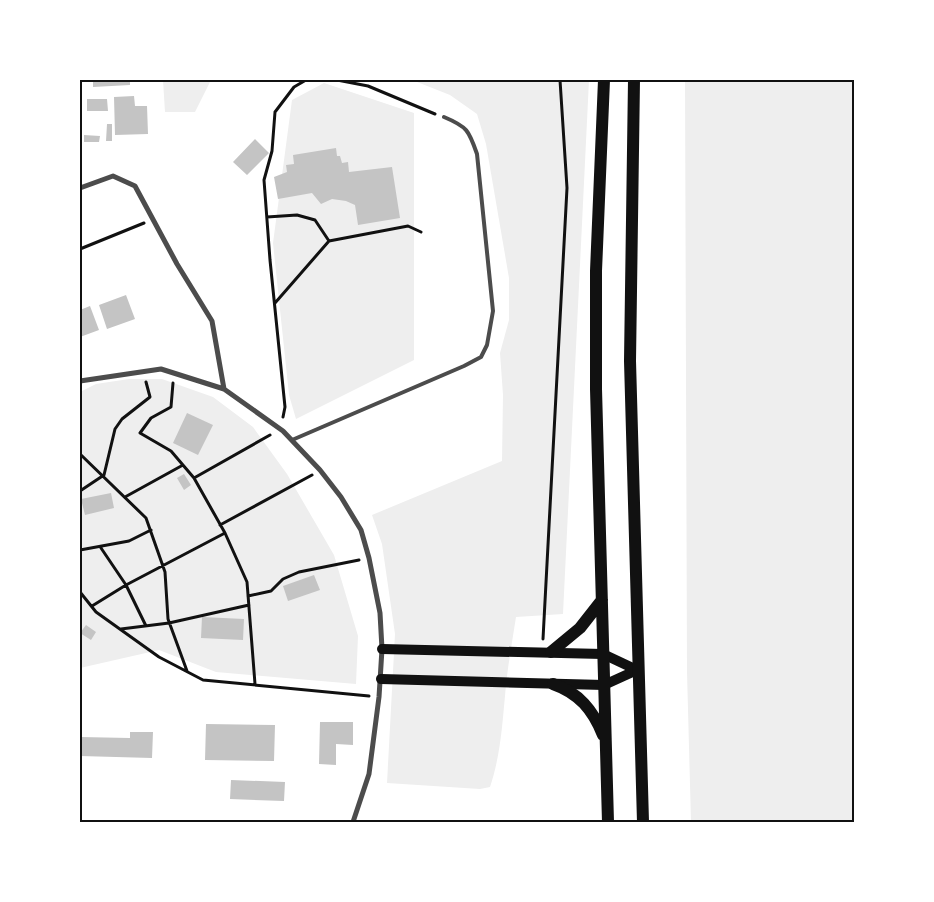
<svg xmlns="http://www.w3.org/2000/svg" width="934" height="902" viewBox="0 0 934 902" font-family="Quicksand,sans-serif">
<rect width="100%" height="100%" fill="#fff"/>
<path fill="#eee" d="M 163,80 L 211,80 L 195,112 L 165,112 Z
M 412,80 L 589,80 L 563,614 L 516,617 C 512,643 507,670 505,696 C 502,728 500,757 490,787 L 480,789 L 387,783 L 395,634 L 382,544 L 372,515 L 502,461 L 503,395 L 500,353 L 509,320 L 509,278 L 486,144 L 477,114 L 450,95 Z
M 685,80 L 854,80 L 854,822 L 691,822 L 687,672 Z
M 324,83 L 414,113 L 414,360 L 296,419 L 289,395 L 273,243 L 292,100 Z
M 129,379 L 162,379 L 213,397 L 253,427 L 287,474 L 334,555 L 358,636 L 356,684 L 216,672 L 159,650 L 80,668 L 80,392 L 96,384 Z"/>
<path fill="#c4c4c4" d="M 93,80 L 130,80 L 130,85 L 93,87 Z
M 134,96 L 135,106 L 147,106 L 148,134 L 115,135 L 114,97 Z
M 87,99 L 107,99 L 108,111 L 87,111 Z
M 107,124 L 112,124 L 112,141 L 106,141 Z
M 84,135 L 100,136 L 99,142 L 84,142 Z
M 255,139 L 269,153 L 247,175 L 233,162 Z
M 336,148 L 337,156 L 340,156 L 342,163 L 348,162 L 349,172 L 392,167 L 400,218 L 358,225 L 355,205 L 346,201 L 332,199 L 321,204 L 312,193 L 278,199 L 274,177 L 287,172 L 286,165 L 294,164 L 293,155 Z
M 126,295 L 135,319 L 107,329 L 99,305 Z
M 90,306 L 99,330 L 80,337 L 80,310 Z
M 187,413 L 213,425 L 198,455 L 173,443 Z
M 184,474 L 191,485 L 184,490 L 177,478 Z
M 111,493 L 114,508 L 85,515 L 81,499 Z
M 314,575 L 320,590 L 288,601 L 283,586 Z
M 202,617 L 244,619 L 243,640 L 201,638 Z
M 86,625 L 96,632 L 91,640 L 80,633 Z
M 320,722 L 353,722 L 353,745 L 336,744 L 336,765 L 319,764 Z
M 206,724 L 275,725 L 274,761 L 205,760 Z
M 130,732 L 153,732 L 152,758 L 80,756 L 80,737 L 130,738 Z
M 231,780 L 285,782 L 284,801 L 230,799 Z"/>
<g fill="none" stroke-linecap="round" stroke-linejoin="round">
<path stroke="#111" stroke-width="3" d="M 337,80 L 368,86 L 435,114
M 267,217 L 297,215 L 315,220 L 329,241
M 80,249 L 144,223
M 275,303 L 329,241 L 408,226 L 421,232
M 173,383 L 171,407 L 151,418 L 140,433 L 171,451 L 194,478
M 283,417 L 285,407 L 270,260 L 264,180 L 272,151 L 275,112 L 294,87 L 306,80
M 80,454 L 146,518 L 165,572 L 168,619 L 187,671
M 80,491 L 104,475 L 115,429 L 122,419 L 150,397 L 146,382
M 125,497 L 183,465
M 220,525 L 312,475
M 101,548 L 126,585 L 146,626
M 80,550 L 129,541 L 151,530
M 80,592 L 96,612 L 159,657 L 203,680 L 369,696
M 248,596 L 271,591 L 283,579 L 299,572 L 359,560
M 92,606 L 126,585 L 225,533
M 121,629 L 169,623 L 249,605
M 543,639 L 567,188 L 560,80
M 255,684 L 247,582 L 225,533 L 194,478 L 270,435"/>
<path stroke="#4c4c4c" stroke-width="4" d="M 292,440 L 464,366 L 481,357 L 487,345 L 493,311 L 477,154 C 469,131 468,127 444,117"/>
<path stroke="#4c4c4c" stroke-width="5" d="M 80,188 L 113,176 L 135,186 L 177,264 L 212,321 L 224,389
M 80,381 L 161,369 L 224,389 L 283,431 L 320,470 L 341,497 L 361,530 L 369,558 L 380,613 L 382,649 L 379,697 L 369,774 L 353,822"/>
<path stroke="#111" stroke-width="10" d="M 382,649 L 603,654 L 637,670
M 381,679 L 604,685 L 637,670"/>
<path stroke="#111" stroke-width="12" d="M 604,80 L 596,271 L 596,389 L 608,822
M 634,80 L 630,361 L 643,822
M 551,652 L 580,628 L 602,600
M 553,684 C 579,693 593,710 603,735"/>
</g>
<rect width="934" height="902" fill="none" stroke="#ffffff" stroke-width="162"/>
<rect x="81" y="81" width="772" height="740" fill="none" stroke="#111" stroke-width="2"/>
</svg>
